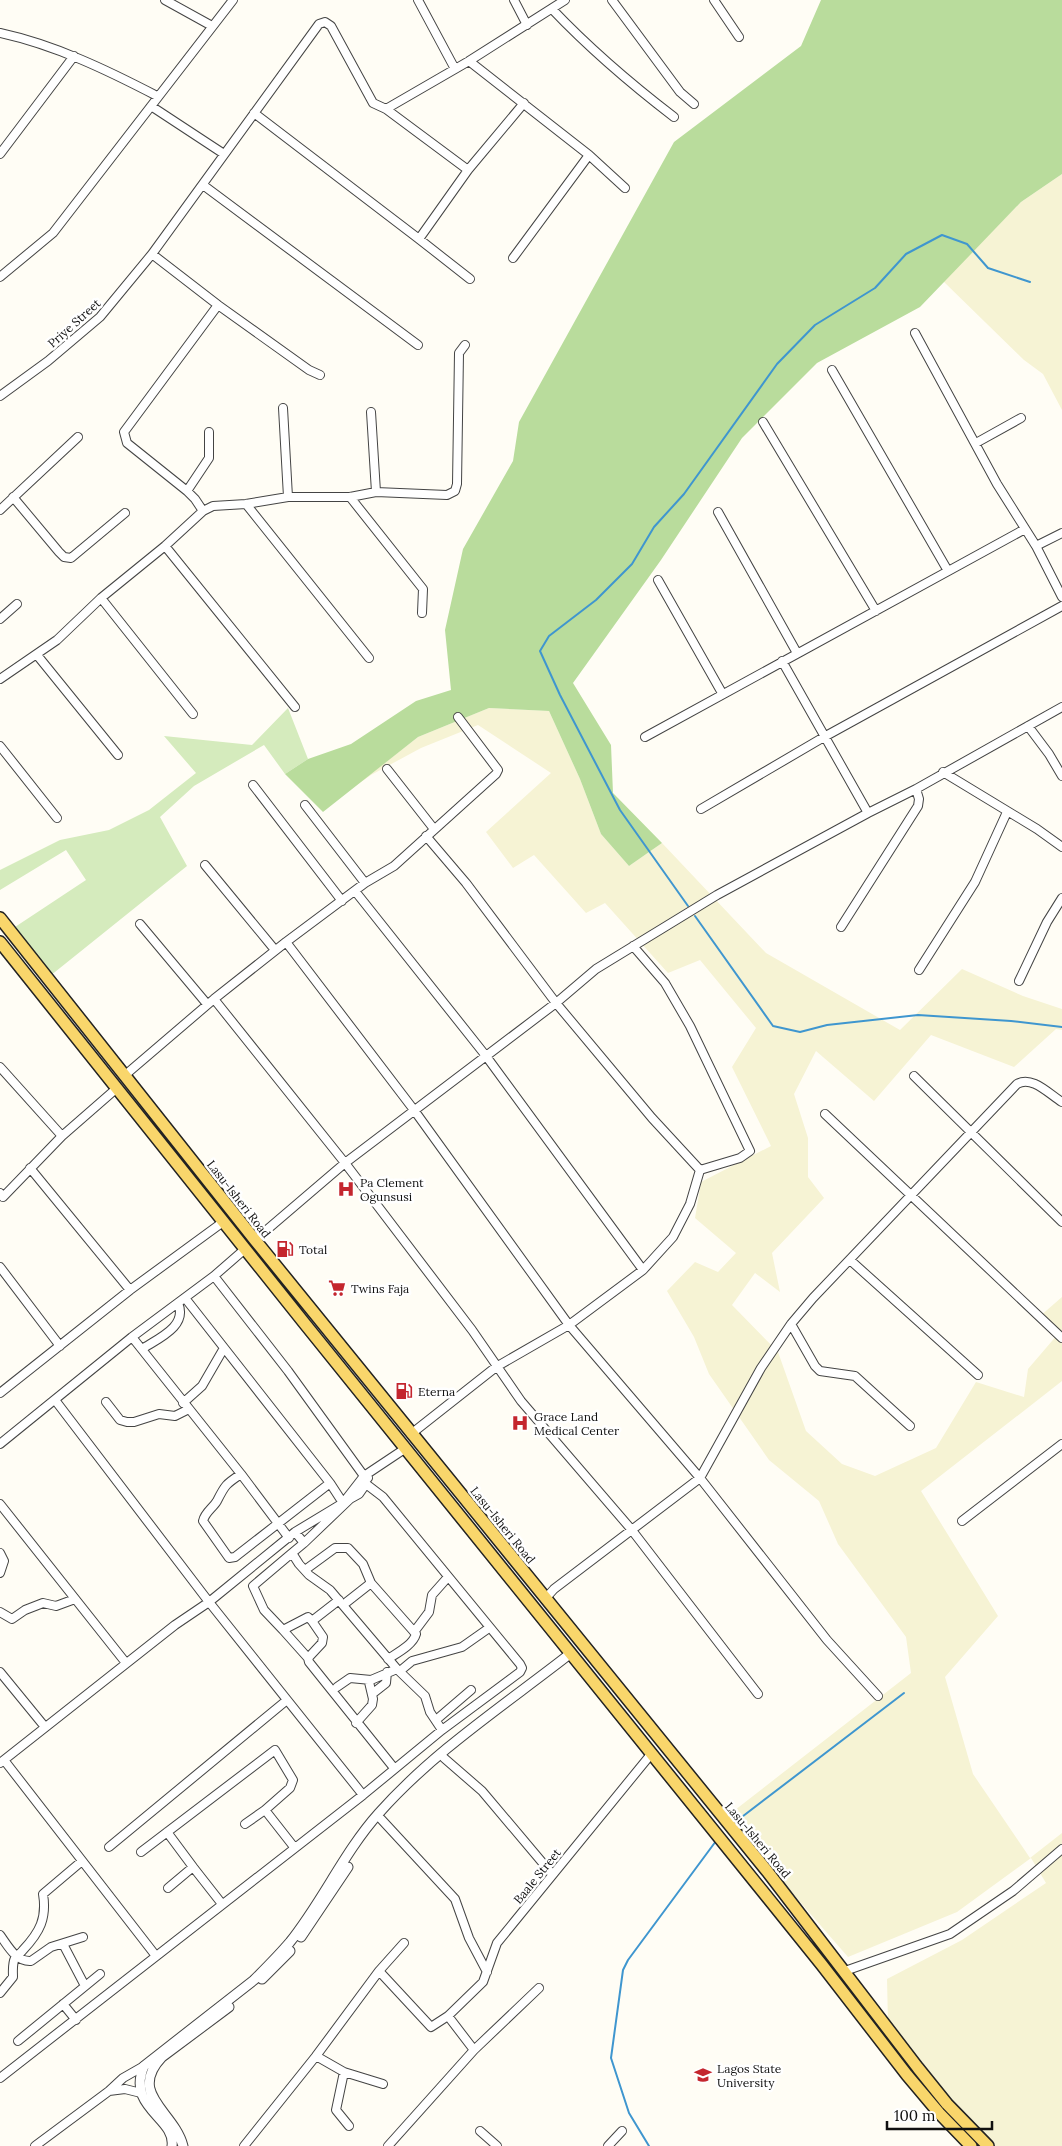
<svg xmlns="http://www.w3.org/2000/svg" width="1062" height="2146" viewBox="0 0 1062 2146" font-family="Lora,serif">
<rect width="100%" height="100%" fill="#fffdf5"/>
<path fill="#f6f3d4" d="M 1062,174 L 1062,410 L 1043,374 L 1024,360 L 943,281 L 1021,202 Z
M 489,708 L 549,711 L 580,779 L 601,834 L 629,866 L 662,843 L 766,953 L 900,1030 L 962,969 L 1023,996 L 1062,1009 L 1062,1030 L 1056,1029 L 1014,1067 L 931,1035 L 874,1101 L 816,1051 L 794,1094 L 808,1138 L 808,1177 L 824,1198 L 772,1253 L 780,1292 L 755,1273 L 732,1305 L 778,1352 L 806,1431 L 842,1464 L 875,1476 L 936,1448 L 976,1382 L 1024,1397 L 1028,1369 L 1058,1334 L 1039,1317 L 1062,1297 L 1062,1381 L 921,1491 L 998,1616 L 945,1677 L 973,1774 L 1030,1858 L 1062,1833 L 1062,2146 L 993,2146 L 938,2089 L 888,2023 L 887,1979 L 962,1940 L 1046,1883 L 1031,1858 L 957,1912 L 848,1957 L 726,1817 L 911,1673 L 906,1637 L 838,1544 L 819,1501 L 769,1460 L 709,1374 L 694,1337 L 667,1291 L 695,1262 L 718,1272 L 736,1253 L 695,1218 L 701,1182 L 771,1146 L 732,1067 L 756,1028 L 700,960 L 668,973 L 605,903 L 586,913 L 534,855 L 513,868 L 486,832 L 551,773 L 478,725 L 421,748 L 371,775 L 351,789 L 418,737 Z"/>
<path fill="#d5ebbd" d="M 288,708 L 308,759 L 285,774 L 264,745 L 194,786 L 160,817 L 187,866 L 50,976 L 15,927 L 86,880 L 66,850 L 0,890 L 0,870 L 60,840 L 109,830 L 149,810 L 196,773 L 164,736 L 252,745 Z"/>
<path fill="#b9dc9c" d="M 821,0 L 1062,0 L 1062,174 L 1021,202 L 920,307 L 817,363 L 742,438 L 661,560 L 573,683 L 611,745 L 613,793 L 662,843 L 629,866 L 601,834 L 580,779 L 549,711 L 489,708 L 418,737 L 323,812 L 285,774 L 308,759 L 351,744 L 416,701 L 451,690 L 445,630 L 463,549 L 513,461 L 519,422 L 674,142 L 801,46 Z"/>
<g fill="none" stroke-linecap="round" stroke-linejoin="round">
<path stroke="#3f96cf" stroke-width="2" d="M 688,906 L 620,810 L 560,695 L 540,651 L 549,636 L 596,600 L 632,564 L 654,527 L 684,494 L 777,364 L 815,325 L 875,288 L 906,254 L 942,235 L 967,244 L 988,268 L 1030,282
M 695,916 L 773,1026 L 800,1032 L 827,1025 L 918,1015 L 1011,1021 L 1062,1027
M 734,1823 L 904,1693
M 649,2146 L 629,2113 L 611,2058 L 623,1970 L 628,1960 L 716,1841"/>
<g stroke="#444" stroke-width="10">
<path id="minor" d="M 165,0 L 212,26
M 418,0 L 455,69
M 514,0 L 527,25
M 612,0 L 680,92 L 694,104
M 714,0 L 739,37
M 552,9 C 590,49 631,84 674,117
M 0,33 C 55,45 107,70 157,96
M 469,61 L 589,155 L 625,188
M 151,106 L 224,154
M 386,109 L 469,61 L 565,0
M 254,113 L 419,239 L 468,170 L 524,103
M 0,154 L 74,56
M 203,185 L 418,345
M 419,239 L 470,279
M 152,254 L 218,305 L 309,370 L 320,375
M 513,258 L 589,155
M 0,277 L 53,233 L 233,0
M 915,333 L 997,484 L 1036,546 L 1062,597
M 832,370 L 948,571
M 0,396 L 48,361 L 100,317 L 152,254 L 319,24 L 325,22 L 331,26 L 373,103 L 386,109 L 468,170
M 283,408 L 288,497
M 371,412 L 376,492
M 763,422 L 876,611
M 976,443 L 1021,418
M 187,491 L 209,458 L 209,432
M 13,497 L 59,552 L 64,557 L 71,558 L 125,513
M 350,497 L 423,589 L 422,613
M 246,504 L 369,658
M 0,510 L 78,437
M 203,511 L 195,499 L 187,491 L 127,443 L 124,432 L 218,305
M 718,512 L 797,653
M 165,546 L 295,707
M 1036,546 L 1062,533
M 658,580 L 722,693
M 101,598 L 193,714
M 0,619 L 17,604
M 37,655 L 118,755
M 782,661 L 868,813
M 0,679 L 57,640 L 101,598 L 165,546 L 203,511 L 213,506 L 246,504 L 288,497 L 350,497 L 376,492 L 447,495 L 455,491 L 457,484 L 459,353 L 465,345
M 1028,726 L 1049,754 L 1062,776
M 645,737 L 1025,529
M 0,746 L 57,818
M 387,769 L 434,829
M 943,772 L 1037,829 L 1062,847
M 253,785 L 342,901
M 305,805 L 365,883
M 701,809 L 824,737 L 1062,606
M 205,865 L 275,950
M 355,891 L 486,1056 L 643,1270
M 140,924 L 207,1004
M 841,927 L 918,806 L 919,799 L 916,789
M 286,942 L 414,1110 L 569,1325 L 700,1478 L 827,1640 L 878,1696
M 633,946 L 665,983 L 690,1026 L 750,1151 L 740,1158 L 700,1170
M 919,970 L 975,882 L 1007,812
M 1019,981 L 1047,922 L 1062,898
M 214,999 L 345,1163 L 472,1330 L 521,1401 L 631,1529 L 758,1694
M 0,1067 L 62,1136
M 124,1076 L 214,999 L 286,942 L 365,883 L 394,866 L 496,774 L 498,770 L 458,717
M 914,1076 L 1062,1222
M 825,1114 L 1062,1338
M 30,1168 L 130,1290
M 0,1193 L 3,1197 L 62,1136 L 117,1088
M 255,1240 L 345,1163 L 556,1003 L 596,969 L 717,895 L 868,813 L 916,789 L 1062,707
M 850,1260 L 978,1375
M 0,1267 L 60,1346
M 214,1276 L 288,1371 L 364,1476 L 368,1478
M 185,1298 L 330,1483 L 343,1503
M 791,1324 L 815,1366 L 820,1371 L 855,1376 L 910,1426
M 132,1337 L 241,1474 L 289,1538
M 142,1349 C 159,1338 188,1326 178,1303
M 0,1393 L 130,1290 L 223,1222
M 55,1400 L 209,1602 L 363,1795
M 106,1402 L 120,1420 L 127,1422 L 134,1422 L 159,1414 L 175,1416 L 189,1409
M 183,1403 L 202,1386 L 224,1348
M 411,1434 L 496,1367 L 569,1325 L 643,1270 L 673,1237 L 690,1204 L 700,1170 L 652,1118 L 556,1003 L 466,883 L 426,836
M 0,1444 L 132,1337 L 214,1276 L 245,1249
M 241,1474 C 226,1484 225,1485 217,1501 C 213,1508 205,1512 203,1521 L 229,1558 L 235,1557 L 330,1483
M 0,1504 L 126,1663
M 962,1521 L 1062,1444
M 295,1532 L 304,1543 L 292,1553 L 299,1564 L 309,1575 L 330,1590 L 397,1669 L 425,1696 L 430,1712 L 442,1730
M 0,1553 L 4,1561 L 0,1573
M 292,1553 L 253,1586 L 264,1610 L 283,1630 L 308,1617 L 312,1621
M 305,1570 L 335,1548 L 348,1548 L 363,1564 L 371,1583 L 416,1634 C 413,1645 397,1653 388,1659
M 545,1599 L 554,1589 L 700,1478 L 761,1368 L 791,1324 L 813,1298 L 1017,1084 C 1032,1075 1049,1094 1062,1102
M 339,1600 L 312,1621 L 323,1637 L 322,1643 L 308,1658 L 309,1662 L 394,1768
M 343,1605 L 371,1583
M 0,1612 L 12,1619 L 25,1610 L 43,1603 L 56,1606 L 75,1599
M 283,1630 L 308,1658
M 414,1632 L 429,1612 L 432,1595 L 448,1577
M 400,1671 L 412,1661 L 462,1647 L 489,1628
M 0,1672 L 45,1727
M 337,1687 L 350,1678 L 371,1680
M 372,1694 L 386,1683 L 387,1672
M 436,1720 L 471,1690
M 356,1723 L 372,1705 L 373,1699 L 369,1682 L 371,1680 L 397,1669
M 444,1758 L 482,1791 L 552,1874
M 4,1760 L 156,1956
M 0,1763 L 175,1625 L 209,1602 L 295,1532 L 343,1503 L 364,1476 L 406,1448
M 381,1819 L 455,1899 L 469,1938 L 487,1972
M 245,1824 L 265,1810 L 294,1847
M 167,1832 L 193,1867
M 109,1847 L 287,1700
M 141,1852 L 275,1750 L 293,1780 L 290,1788 L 265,1810
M 168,1888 L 193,1867 L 222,1904
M 0,1935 C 8,1946 16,1962 31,1961 L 51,1947 L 83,1937
M 63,1944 L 85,1986
M 379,1971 L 431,2027 L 448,2016 L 483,1982 L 497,1943 L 652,1753
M 845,1971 L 950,1934 L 1013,1891 L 1062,1849
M 0,1993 L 13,1977 C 13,1971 12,1964 15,1958 C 17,1955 21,1953 23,1950 C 40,1932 47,1918 43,1894 L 82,1861
M 63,2004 L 76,2020
M 448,2016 L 474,2050
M 18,2041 L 100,1974
M 316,2056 L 344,2072 L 336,2110 L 349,2126
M 344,2072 L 383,2084
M 0,2078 L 363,1795 L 442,1730 L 520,1672 L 522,1668 L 520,1664 L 383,1497 L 366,1484 L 359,1494 L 350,1499 L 304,1543
M 109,2091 L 125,2089 L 141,2093
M 480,2131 L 497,2146
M 35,2146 L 109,2091 L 123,2078 L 144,2066
M 244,2146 L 316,2056 L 379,1971 L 404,1943
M 388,2146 L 474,2050 L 539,1988
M 608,2146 L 622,2131"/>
</g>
<g stroke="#444" stroke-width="11">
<path id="tertiary" d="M 301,1937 L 348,1867
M 262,1979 L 290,1951
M 172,2146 C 176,2118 126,2108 144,2066 L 254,1980 C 266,1968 279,1955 290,1942 C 323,1901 344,1852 379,1813 C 434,1751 506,1704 571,1653
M 183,2146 C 174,2111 127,2094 162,2057 L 229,2007"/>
</g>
<g stroke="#222" stroke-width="14">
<path id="primary" d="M 0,918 L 255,1240 L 767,1871 L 918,2068 L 947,2104 L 988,2146
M 0,942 L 305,1324 L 822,1965 L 907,2075 L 939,2113 L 971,2146"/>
</g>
<use href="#minor" stroke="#fff" stroke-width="8"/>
<use href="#tertiary" stroke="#fff" stroke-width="9"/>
<use href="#primary" stroke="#f9d66b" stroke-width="11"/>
</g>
<defs>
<g id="hospital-bare" transform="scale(1.35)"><path d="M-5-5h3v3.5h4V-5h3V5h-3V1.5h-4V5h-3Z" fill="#c4262e" stroke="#fff" stroke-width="2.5" paint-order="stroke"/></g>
<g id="fuel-bare" transform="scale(1.35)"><path d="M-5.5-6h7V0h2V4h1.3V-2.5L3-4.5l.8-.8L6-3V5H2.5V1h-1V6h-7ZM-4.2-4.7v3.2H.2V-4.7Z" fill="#c4262e" stroke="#fff" stroke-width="2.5" paint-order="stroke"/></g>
<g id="supermarket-bare" transform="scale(1.35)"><path d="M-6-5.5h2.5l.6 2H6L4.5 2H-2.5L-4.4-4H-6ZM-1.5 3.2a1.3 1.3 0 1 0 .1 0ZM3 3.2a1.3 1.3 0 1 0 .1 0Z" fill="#c4262e" stroke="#fff" stroke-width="2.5" paint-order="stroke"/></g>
<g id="university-bare" transform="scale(1.35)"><path d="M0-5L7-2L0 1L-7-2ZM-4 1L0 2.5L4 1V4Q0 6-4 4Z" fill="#c4262e" stroke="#fff" stroke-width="2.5" paint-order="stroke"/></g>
</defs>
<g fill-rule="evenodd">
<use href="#hospital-bare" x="346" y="1189"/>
<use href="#fuel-bare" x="285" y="1249"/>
<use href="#supermarket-bare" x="337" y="1288"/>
<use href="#fuel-bare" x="404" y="1391"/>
<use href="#hospital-bare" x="520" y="1423"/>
<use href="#university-bare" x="703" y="2075"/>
</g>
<g text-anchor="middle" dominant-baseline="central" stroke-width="5" stroke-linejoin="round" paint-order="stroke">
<g font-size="12" fill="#111" stroke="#fff">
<text transform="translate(74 323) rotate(-42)">Priye Street</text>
<text transform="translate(239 1199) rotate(52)">Lasu-Isheri Road</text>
<text transform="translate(503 1525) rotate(51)">Lasu-Isheri Road</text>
<text transform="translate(758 1840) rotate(50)">Lasu-Isheri Road</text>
<text transform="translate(537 1876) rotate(-51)">Baale Street</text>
</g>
<g font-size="12" fill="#111" stroke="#fff" text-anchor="start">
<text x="360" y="1182">Pa Clement<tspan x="360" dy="14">Ogunsusi</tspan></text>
<text x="299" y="1249">Total</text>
<text x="351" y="1288">Twins Faja</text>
<text x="418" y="1391">Eterna</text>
<text x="534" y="1416">Grace Land<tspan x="534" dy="14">Medical Center</tspan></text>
<text x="717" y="2068">Lagos State<tspan x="717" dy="14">University</tspan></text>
</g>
</g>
<path d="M887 2121v8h105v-8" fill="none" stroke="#111111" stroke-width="2.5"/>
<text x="894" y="2121" font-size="15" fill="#111111" stroke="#ffffff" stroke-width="4" paint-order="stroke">100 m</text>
</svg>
